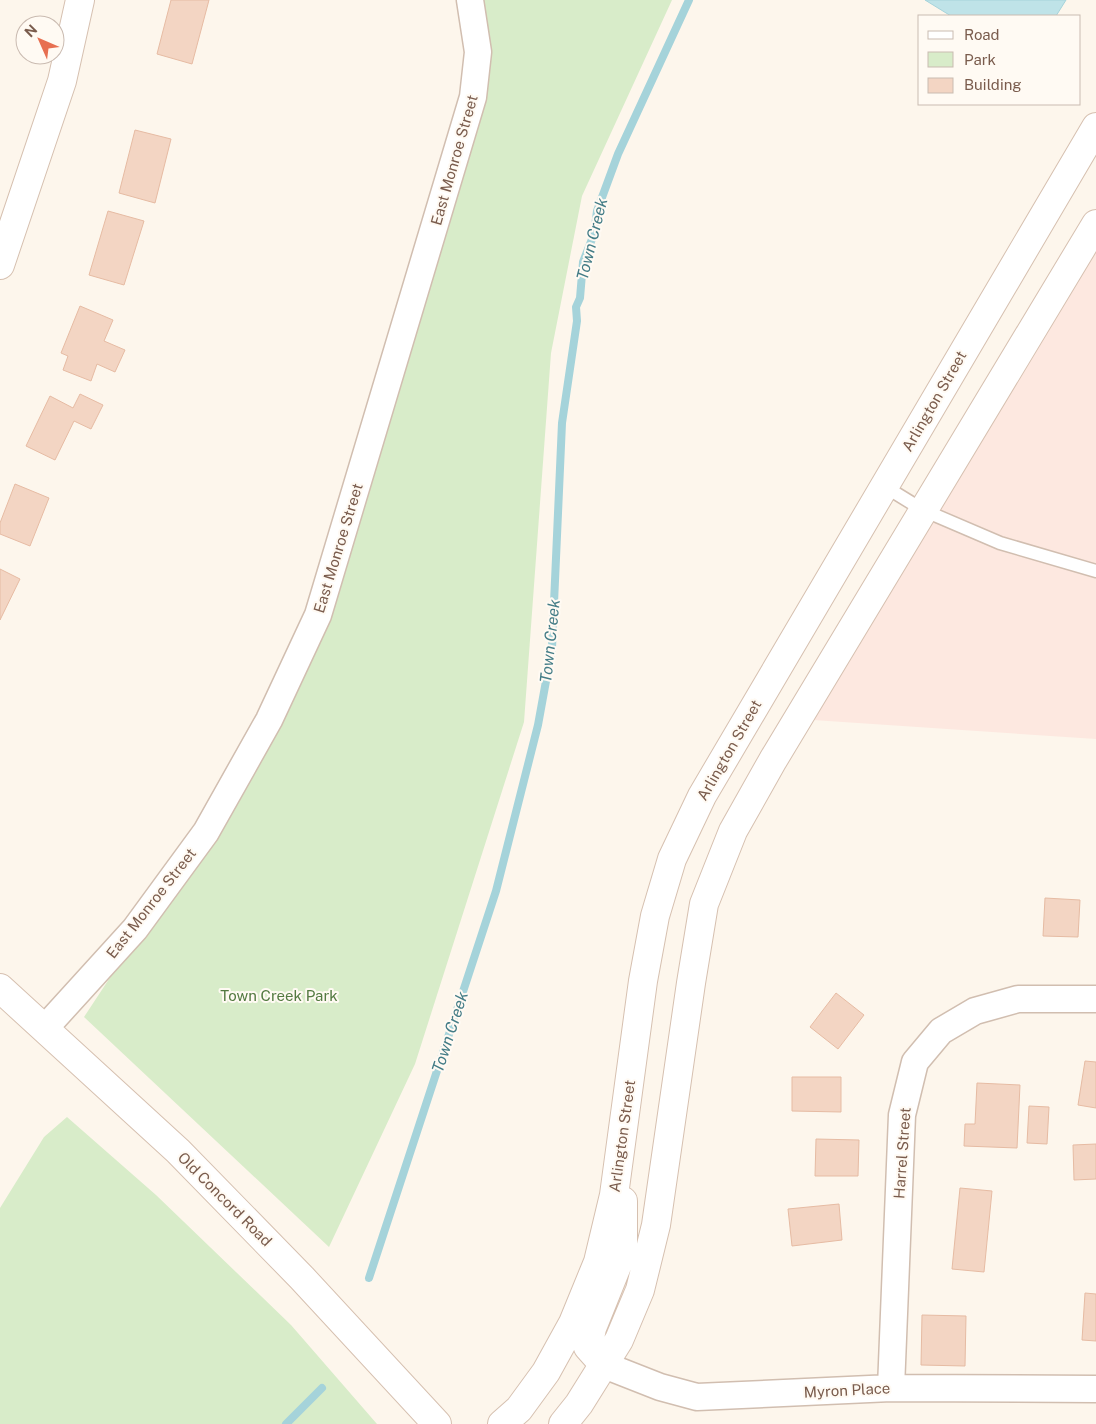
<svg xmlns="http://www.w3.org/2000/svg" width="1096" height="1424" viewBox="0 0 1096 1424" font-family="'Public Sans',sans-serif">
<rect width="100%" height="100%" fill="#fdf6ec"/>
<path fill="#fde8e0" d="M 1096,224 L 1096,739 L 798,719 Z"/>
<path fill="#d8ecc9" d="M 468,0 L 672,0 L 582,196 L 551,353 L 524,722 L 415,1064 L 329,1247 L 84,1017 L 206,832 L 318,615 L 473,97 Z
M 67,1117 L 156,1195 L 291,1325 L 377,1424 L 0,1424 L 0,1208 L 44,1137 Z"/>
<path fill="#bfe3e8" stroke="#a5d3da" d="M 925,0 L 1066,0 L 1056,16 L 951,16 Z"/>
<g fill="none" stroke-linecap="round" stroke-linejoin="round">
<path stroke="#a5d3da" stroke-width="8" d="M 369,1278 L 496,891 L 538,725 L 552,648 L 562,423 L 577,321 L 576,307 L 580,298 L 583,262 L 594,234 L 597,211 L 618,154 L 689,0
M 286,1424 L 322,1388"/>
</g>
<path fill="#f3d5c3" stroke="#e6bba3" d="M 171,0 L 209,0 L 192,64 L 157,54 Z
M 135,130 L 171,139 L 155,203 L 119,193 Z
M 108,211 L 144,221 L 124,285 L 89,275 Z
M 80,306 L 113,320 L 104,341 L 125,350 L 115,372 L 97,364 L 91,381 L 63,370 L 68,356 L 61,353 Z
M 80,394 L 103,405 L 91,429 L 74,421 L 55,460 L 26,446 L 50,396 L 73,408 Z
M 15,484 L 49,498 L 30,546 L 0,534 L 0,523 Z
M 0,569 L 20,579 L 0,620 Z
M 1045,898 L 1080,900 L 1078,937 L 1043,936 Z
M 836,993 L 864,1015 L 838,1049 L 810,1027 Z
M 1085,1061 L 1096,1062 L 1096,1108 L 1078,1105 Z
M 792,1077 L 841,1077 L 841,1112 L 792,1111 Z
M 977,1083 L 1020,1085 L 1017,1148 L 964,1146 L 965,1124 L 975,1124 Z
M 1029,1106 L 1049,1107 L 1047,1144 L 1027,1143 Z
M 816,1139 L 859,1140 L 858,1176 L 815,1176 Z
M 1096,1144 L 1096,1179 L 1074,1180 L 1073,1145 Z
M 960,1188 L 992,1191 L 984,1272 L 952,1269 Z
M 839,1204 L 842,1240 L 792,1246 L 788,1209 Z
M 1085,1293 L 1096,1294 L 1096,1341 L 1082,1340 Z
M 922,1315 L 966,1316 L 965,1366 L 921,1365 Z"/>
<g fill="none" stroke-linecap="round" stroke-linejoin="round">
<g stroke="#d1beb0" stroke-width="15">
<path id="lane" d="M 884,486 L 923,510 L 1000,543 L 1096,571"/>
</g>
<g stroke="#d1beb0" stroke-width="29">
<path id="street" d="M 45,1028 L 135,929 L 206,832 L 269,720 L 318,615 L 473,97 L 478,52 L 470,0
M 604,1365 L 660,1387 L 697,1397 L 891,1388 L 1096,1389
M 891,1388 L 902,1115 L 915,1062 L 941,1031 L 975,1011 L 1018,999 L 1096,999"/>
</g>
<g stroke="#d6c0b0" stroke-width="30">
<path id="secondary" d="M 0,265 L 62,81 L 80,0
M 0,988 L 178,1151 L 302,1278 L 437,1424
M 604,1365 L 588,1347 L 592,1328 L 623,1251 L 623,1201
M 502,1424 L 519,1409 L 546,1372 L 573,1323 L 598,1262 L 614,1195 L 643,981 L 655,916 L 672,859 L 702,796 L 1096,127
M 563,1424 L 579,1404 L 619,1340 L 640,1290 L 656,1225 L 691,983 L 704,904 L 733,831 L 773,760 L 1096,224"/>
</g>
<use href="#lane" stroke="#fff" stroke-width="12"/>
<use href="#street" stroke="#fff" stroke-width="26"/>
<use href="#secondary" stroke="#fff" stroke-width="28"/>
</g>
<g text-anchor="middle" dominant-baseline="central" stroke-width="4" stroke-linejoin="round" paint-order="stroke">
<g font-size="15" fill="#7a5c4d" stroke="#fffaf3">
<text transform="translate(454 160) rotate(-74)">East Monroe Street</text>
<text transform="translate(934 401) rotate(-60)">Arlington Street</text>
<text transform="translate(338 548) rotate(-73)">East Monroe Street</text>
<text transform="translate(729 750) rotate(-60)">Arlington Street</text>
<text transform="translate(151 903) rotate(-52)">East Monroe Street</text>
<text transform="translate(622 1136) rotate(-82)">Arlington Street</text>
<text transform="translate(902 1153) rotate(-86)">Harrel Street</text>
<text transform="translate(225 1199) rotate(45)">Old Concord Road</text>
<text transform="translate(847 1390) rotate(-3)">Myron Place</text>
</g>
<g font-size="15" fill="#537a41" stroke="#fffaf3">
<text x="279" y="995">Town Creek Park</text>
</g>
<g font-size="16" font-style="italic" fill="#437c86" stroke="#fffaf3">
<text transform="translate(592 239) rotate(-76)">Town Creek</text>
<text transform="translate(550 641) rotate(-84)">Town Creek</text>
<text transform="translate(450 1032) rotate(-72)">Town Creek</text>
</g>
</g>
<rect x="918" y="15" width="162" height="90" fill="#fffaf3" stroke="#cabbb1"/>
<rect x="928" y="31" width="25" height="8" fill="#ffffff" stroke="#cabbb1"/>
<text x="964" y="40" font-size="15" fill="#7a5c4d">Road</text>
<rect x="928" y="52" width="25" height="15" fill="#d8ecc9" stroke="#cabbb1"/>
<text x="964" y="65" font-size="15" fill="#7a5c4d">Park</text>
<rect x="928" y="78" width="25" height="15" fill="#f3d5c3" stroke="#cabbb1"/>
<text x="964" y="90" font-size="15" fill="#7a5c4d">Building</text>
<g transform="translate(40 40) rotate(315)"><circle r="24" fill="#fffaf3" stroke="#cabbb1"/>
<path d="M0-4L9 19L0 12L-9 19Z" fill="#e76f51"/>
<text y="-8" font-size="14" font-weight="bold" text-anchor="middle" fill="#7a5c4d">N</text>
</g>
</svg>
